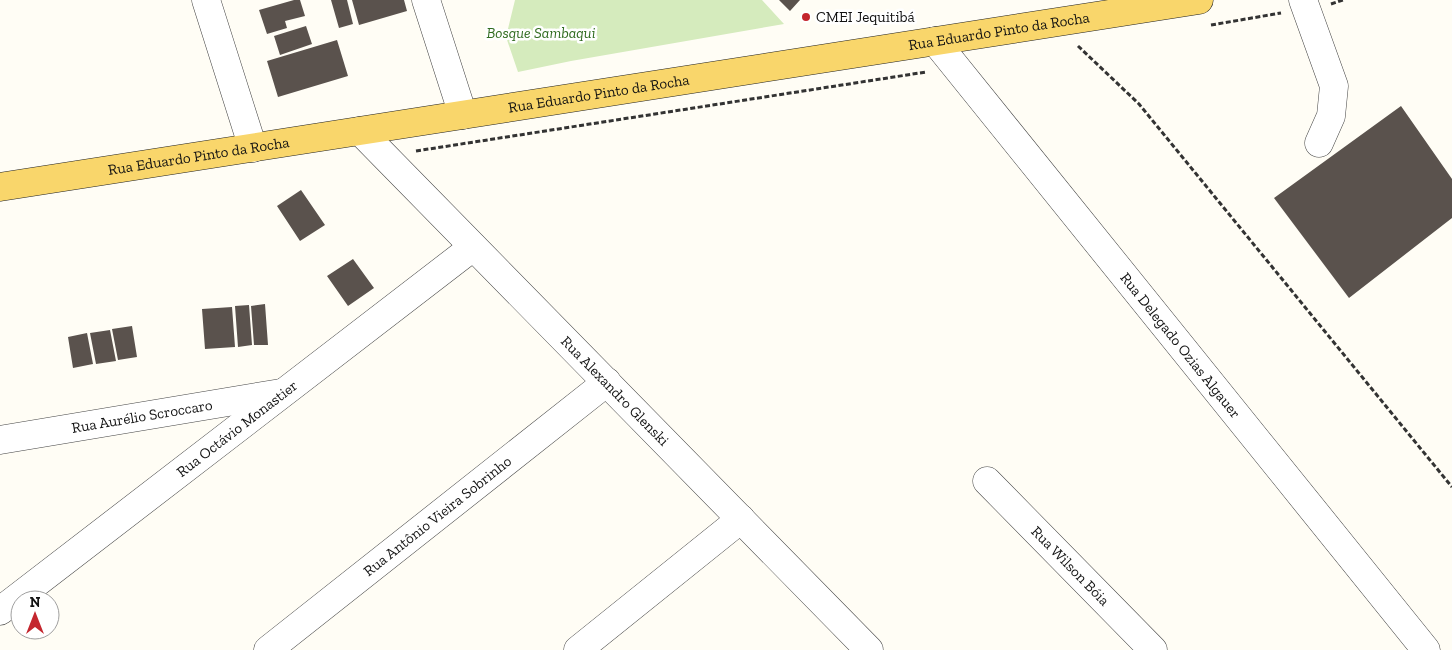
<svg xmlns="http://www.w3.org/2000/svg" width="1452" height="650" viewBox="0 0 1452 650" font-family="'Zilla Slab',serif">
<rect width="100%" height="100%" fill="#fffdf5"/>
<path fill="#d5ebbd" d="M 515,0 L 762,0 L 784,24 L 571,61 L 518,72 L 506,37 Z"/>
<path fill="#5a524d" d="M 294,0 L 300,0 L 305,16 L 285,21 L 287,28 L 267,34 L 259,10 Z
M 331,0 L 347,0 L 353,24 L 339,28 Z
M 352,0 L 404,0 L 407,11 L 359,25 Z
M 779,0 L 800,0 L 790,11 Z
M 306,26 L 312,44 L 280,55 L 274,36 Z
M 337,40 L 348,76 L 278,97 L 267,61 Z
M 1401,106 L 1452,179 L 1452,218 L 1349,298 L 1274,198 Z
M 301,190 L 325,225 L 300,241 L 277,206 Z
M 353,259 L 374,288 L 348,306 L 327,276 Z
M 265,304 L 268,345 L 254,345 L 251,306 Z
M 249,305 L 252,345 L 238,347 L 235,306 Z
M 232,307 L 235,347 L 205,349 L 202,309 Z
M 132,326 L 137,357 L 118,360 L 112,329 Z
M 110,330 L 116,361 L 96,364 L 90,333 Z
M 87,333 L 93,364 L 73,368 L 68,337 Z"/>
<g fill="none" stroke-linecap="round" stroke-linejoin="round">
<g stroke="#444" stroke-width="29">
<g id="minor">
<path d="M 206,0 L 253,148"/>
<path d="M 426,0 L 463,115"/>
<path d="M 1303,0 L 1334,86 L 1331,116 L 1319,143"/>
<path id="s1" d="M 935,41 L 1426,650"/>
<path id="s2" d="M 360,131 L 869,650"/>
<path id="s3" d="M 0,440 L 281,393"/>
<path id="s4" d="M 987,481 L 1153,650"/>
<path id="s5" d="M 0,611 L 473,247"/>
<path id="s6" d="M 268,650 L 607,382"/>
<path d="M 578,650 L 741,519"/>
</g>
</g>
<g stroke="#222" stroke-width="29">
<g id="major">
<path id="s7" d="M 0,187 L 1199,0"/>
</g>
</g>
<path stroke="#333" stroke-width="3" stroke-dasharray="5 2.5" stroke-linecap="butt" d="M 1331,4 L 1343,0
M 1211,25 L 1281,13
M 1078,46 L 1139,104 L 1452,487
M 416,151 L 926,72"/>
<use href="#minor" stroke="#fff" stroke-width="28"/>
<use href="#major" stroke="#f9d66b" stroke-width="28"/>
</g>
<circle fill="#c4262e" stroke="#fff" stroke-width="2" cx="806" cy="17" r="5"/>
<g text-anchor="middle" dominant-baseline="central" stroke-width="5" stroke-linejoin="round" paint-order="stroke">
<g font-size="15" fill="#111" stroke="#fff" text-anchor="start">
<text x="816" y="17">CMEI Jequitibá</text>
</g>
<g font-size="15" fill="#111" stroke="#fff">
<text stroke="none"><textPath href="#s7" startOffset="1011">Rua Eduardo Pinto da Rocha</textPath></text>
<text stroke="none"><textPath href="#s7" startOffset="606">Rua Eduardo Pinto da Rocha</textPath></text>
<text stroke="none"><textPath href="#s7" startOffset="201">Rua Eduardo Pinto da Rocha</textPath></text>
<text stroke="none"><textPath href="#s1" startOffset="391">Rua Delegado Ozias Algauer</textPath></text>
<text stroke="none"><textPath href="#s2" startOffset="364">Rua Alexandro Glenski</textPath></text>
<text stroke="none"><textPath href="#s3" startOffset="144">Rua Aurélio Scroccaro</textPath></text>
<text stroke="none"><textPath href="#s5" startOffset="299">Rua Octávio Monastier</textPath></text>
<text stroke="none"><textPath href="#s6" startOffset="216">Rua Antônio Vieira Sobrinho</textPath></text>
<text stroke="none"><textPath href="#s4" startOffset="119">Rua Wilson Bóia</textPath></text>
</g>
<g font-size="15" font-style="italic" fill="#2f6b1f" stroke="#fff">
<text x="541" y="33">Bosque Sambaqui</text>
</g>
</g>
<g transform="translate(35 615)"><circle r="24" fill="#ffffff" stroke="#a0a0a0"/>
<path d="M0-4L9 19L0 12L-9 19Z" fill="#c4262e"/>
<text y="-8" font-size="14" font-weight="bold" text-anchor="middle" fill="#111111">N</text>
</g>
</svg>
